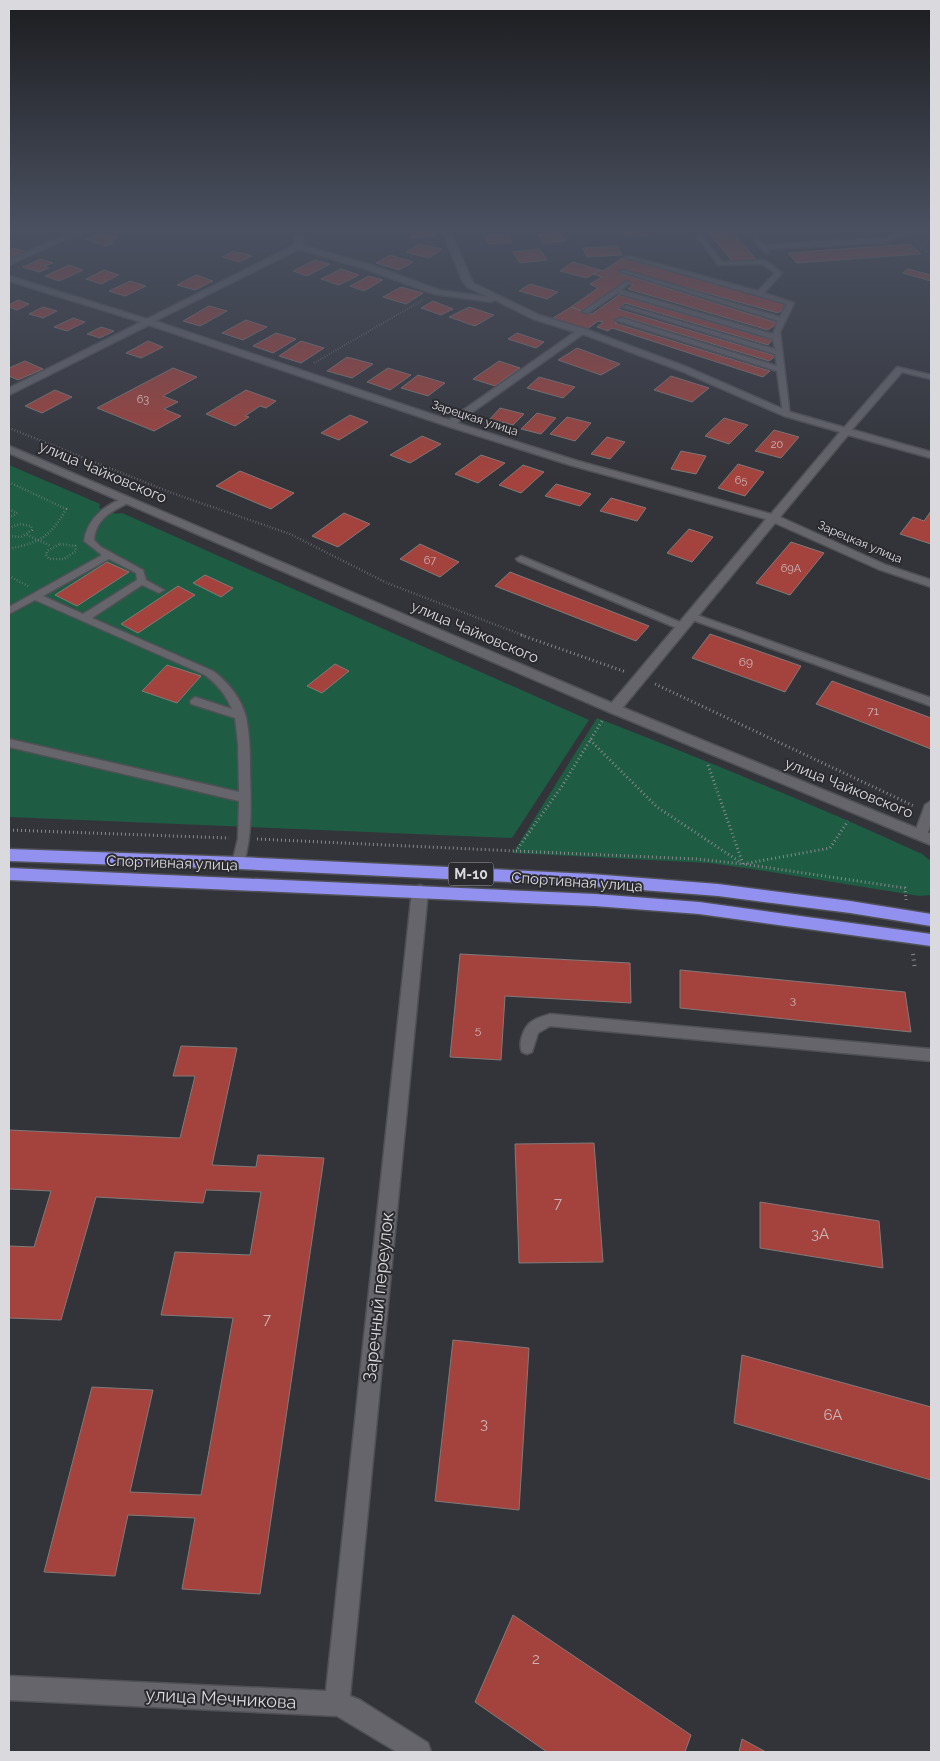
<svg xmlns="http://www.w3.org/2000/svg" width="940" height="1761" viewBox="0 0 940 1761" font-family="Raleway,sans-serif">
<rect width="100%" height="100%" fill="#33343a"/>
<path fill="#1e5c43" d="M 9,465 L 100,504 L 99,508 C 108,511 113,515 122,513 L 589,720 L 512,838 L 9,817 Z
M 597,718 C 707,761 815,805 922,854 L 931,861 L 931,895 L 919,896 L 752,869 L 709,863 L 513,853 Z"/>
<path fill="#a4433d" stroke="#817a79" d="M 409,231 L 435,231 L 437,236 L 411,238 Z
M 621,231 L 648,231 L 652,235 L 626,237 Z
M 708,231 L 732,231 L 756,259 L 732,261 Z
M 101,232 L 119,237 L 109,242 L 113,243 L 106,246 L 85,239 Z
M 559,232 L 565,241 L 543,243 L 538,234 Z
M 507,233 L 512,242 L 489,244 L 484,235 Z
M 419,244 L 442,249 L 429,258 L 406,252 Z
M 910,244 L 921,254 L 797,263 L 788,253 Z
M 617,246 L 622,255 L 587,257 L 583,248 Z
M 13,248 L 28,252 L 9,261 L 9,250 Z
M 540,249 L 547,260 L 520,263 L 513,252 Z
M 234,251 L 252,256 L 240,262 L 222,257 Z
M 390,255 L 413,262 L 399,270 L 376,263 Z
M 624,257 L 789,305 L 778,313 L 624,270 L 619,273 L 778,323 L 768,330 L 628,289 L 633,285 L 624,283 L 581,311 L 571,307 L 598,288 L 590,284 L 602,277 L 593,274 L 600,270 L 603,271 Z
M 41,259 L 53,263 L 44,266 L 49,268 L 39,272 L 23,267 Z
M 315,260 L 330,264 L 307,276 L 293,271 Z
M 573,262 L 600,270 L 587,278 L 560,271 Z
M 69,265 L 83,270 L 59,281 L 45,276 Z
M 341,269 L 359,275 L 339,285 L 321,279 Z
M 908,269 L 931,275 L 931,281 L 903,273 Z
M 104,270 L 119,275 L 101,284 L 86,279 Z
M 196,275 L 213,281 L 195,290 L 177,285 Z
M 369,276 L 383,280 L 364,291 L 350,286 Z
M 130,281 L 146,286 L 125,296 L 109,291 Z
M 530,284 L 558,292 L 547,299 L 519,291 Z
M 401,287 L 423,293 L 406,304 L 383,297 Z
M 619,295 L 772,340 L 768,345 L 625,303 L 618,309 L 776,356 L 769,361 L 624,317 L 615,323 L 770,371 L 763,377 L 612,328 L 608,331 L 597,327 L 603,322 L 598,321 L 586,330 L 553,318 L 571,307 L 592,314 Z
M 18,300 L 29,304 L 17,310 L 9,307 L 9,305 Z
M 433,301 L 453,309 L 441,315 L 421,308 Z
M 209,306 L 227,311 L 200,326 L 183,321 Z
M 43,307 L 57,311 L 43,318 L 29,314 Z
M 469,307 L 494,315 L 475,326 L 449,317 Z
M 73,318 L 85,322 L 67,331 L 54,327 Z
M 246,320 L 267,327 L 243,340 L 222,333 Z
M 101,327 L 114,331 L 100,338 L 87,334 Z
M 276,333 L 296,339 L 273,353 L 253,346 Z
M 517,333 L 544,342 L 536,348 L 508,339 Z
M 148,341 L 163,347 L 141,358 L 126,353 Z
M 301,341 L 324,348 L 301,363 L 279,356 Z
M 577,348 L 620,364 L 601,375 L 558,360 Z
M 347,357 L 373,364 L 352,378 L 327,371 Z
M 25,361 L 43,369 L 18,380 L 9,376 L 9,368 Z
M 499,361 L 520,368 L 495,386 L 473,379 Z
M 173,368 L 197,377 L 163,396 L 178,402 L 164,409 L 181,416 L 154,431 L 97,408 Z
M 388,368 L 411,375 L 390,390 L 367,382 Z
M 418,375 L 445,383 L 428,396 L 401,388 Z
M 671,376 L 709,388 L 692,402 L 654,390 Z
M 539,377 L 575,387 L 563,398 L 527,388 Z
M 55,390 L 72,397 L 42,413 L 25,406 Z
M 246,390 L 276,401 L 266,408 L 260,406 L 245,416 L 249,417 L 235,426 L 206,414 Z
M 500,408 L 524,414 L 513,425 L 490,419 Z
M 537,413 L 556,418 L 541,434 L 521,429 Z
M 350,415 L 368,422 L 339,440 L 321,433 Z
M 567,417 L 591,423 L 575,441 L 550,434 Z
M 724,418 L 748,425 L 729,444 L 705,436 Z
M 774,430 L 799,437 L 781,458 L 755,451 Z
M 422,436 L 441,444 L 410,463 L 390,455 Z
M 607,437 L 625,442 L 610,459 L 591,454 Z
M 681,451 L 706,456 L 696,474 L 671,469 Z
M 481,455 L 505,463 L 478,483 L 455,474 Z
M 738,464 L 764,472 L 745,496 L 718,488 Z
M 523,465 L 544,472 L 521,493 L 499,485 Z
M 240,471 L 294,493 L 271,509 L 216,486 Z
M 556,484 L 591,494 L 580,506 L 545,496 Z
M 611,498 L 646,508 L 637,521 L 600,511 Z
M 931,511 L 931,544 L 900,534 L 913,517 L 924,521 Z
M 344,513 L 370,524 L 338,547 L 312,536 Z
M 689,529 L 713,537 L 692,562 L 667,553 Z
M 791,542 L 824,553 L 790,595 L 756,583 Z
M 420,544 L 459,562 L 440,577 L 400,559 Z
M 107,562 L 129,572 L 77,606 L 55,595 Z
M 510,572 L 649,626 L 636,641 L 495,586 Z
M 205,575 L 233,588 L 221,597 L 193,583 Z
M 178,586 L 195,595 L 138,633 L 121,624 Z
M 710,634 L 801,666 L 785,692 L 692,658 Z
M 335,664 L 349,671 L 322,693 L 307,686 Z
M 167,665 L 201,676 L 177,703 L 142,691 Z
M 832,681 L 931,718 L 931,749 L 816,704 Z
M 460,954 L 630,963 L 631,1003 L 505,996 L 501,1060 L 450,1057 Z
M 680,970 L 905,992 L 911,1032 L 680,1008 Z
M 181,1046 L 237,1048 L 212,1165 L 256,1167 L 258,1155 L 324,1158 L 260,1594 L 182,1589 L 195,1518 L 128,1515 L 115,1576 L 44,1572 L 92,1387 L 153,1390 L 130,1492 L 201,1495 L 233,1318 L 161,1315 L 175,1252 L 250,1255 L 261,1192 L 206,1190 L 203,1203 L 96,1197 L 61,1320 L 9,1318 L 9,1246 L 34,1247 L 51,1191 L 9,1189 L 9,1130 L 180,1138 L 195,1076 L 173,1076 Z
M 594,1143 L 603,1262 L 519,1263 L 515,1144 Z
M 760,1202 L 879,1221 L 883,1268 L 760,1248 Z
M 453,1340 L 529,1348 L 519,1510 L 435,1501 Z
M 742,1355 L 931,1407 L 931,1480 L 734,1423 Z
M 513,1615 L 691,1735 L 685,1752 L 547,1752 L 475,1702 Z
M 742,1739 L 766,1752 L 739,1752 Z"/>
<g fill="none" stroke-linecap="round" stroke-linejoin="round">
<g stroke="#505156" stroke-width="3">
<path id="lane" d="M 693,231 L 699,231 L 722,262 L 765,260 L 782,273 L 764,293 L 794,303 L 780,332 L 790,416 L 783,414 L 777,371 L 615,320 L 622,318 L 777,366 L 775,354 L 622,307 L 627,306 L 775,349 L 773,339 L 617,293 L 588,313 L 582,312 L 627,281 L 630,283 L 621,290 L 773,334 L 778,321 L 619,271 L 624,270 L 780,317 L 787,304 L 624,257 L 629,256 L 758,291 L 775,273 L 763,264 L 718,265 Z
M 746,231 L 752,231 L 764,245 L 886,238 L 894,234 L 913,231 L 915,233 L 898,237 L 887,242 L 767,249 L 769,252 L 766,254 Z
M 897,367 L 931,375 L 931,379 L 902,372 L 849,433 L 843,433 L 843,429 Z
M 127,497 L 131,500 L 130,502 C 112,511 96,518 94,540 L 101,547 L 143,570 L 146,580 L 164,590 L 159,593 L 142,585 L 92,618 L 213,671 C 228,682 241,698 246,717 C 250,736 250,756 250,775 C 251,805 252,833 244,863 L 242,866 L 234,866 L 232,863 L 238,839 L 239,801 L 9,747 L 9,739 L 239,792 L 238,744 L 235,718 L 191,704 L 190,701 L 195,697 L 232,709 C 226,695 218,685 205,675 L 35,600 L 9,614 L 9,607 L 102,555 L 84,541 C 87,518 106,504 127,497 ZM 109,559 L 136,573 L 137,580 L 83,614 L 43,596 Z
M 521,556 L 687,625 L 688,627 L 683,630 L 679,629 L 518,561 L 516,559 Z
M 691,613 L 931,698 L 931,706 L 687,618 L 686,616 Z
M 931,801 C 932,811 933,835 920,840 L 916,838 L 914,835 L 925,805 Z
M 550,1014 L 931,1049 L 931,1061 L 550,1026 L 538,1033 L 532,1052 L 527,1054 L 522,1052 C 518,1044 523,1028 531,1022 C 536,1018 544,1016 550,1014 Z"/>
</g>
<g stroke="#505156" stroke-width="3">
<path id="street" d="M 74,231 L 83,231 L 9,265 L 9,260 Z
M 296,231 L 304,231 L 302,245 L 374,266 L 439,290 L 489,297 L 467,287 L 462,280 L 442,231 L 450,231 L 473,283 L 539,315 L 585,329 L 687,367 L 790,412 L 931,452 L 931,458 L 848,435 L 780,517 L 886,565 L 931,580 L 931,587 L 878,569 L 775,523 L 619,712 L 609,712 L 607,709 L 609,706 L 766,519 L 570,465 L 447,426 L 149,325 L 9,395 L 9,388 L 141,322 L 9,281 L 9,276 L 147,319 L 294,245 ZM 299,249 L 368,270 L 434,294 L 491,302 L 495,300 L 533,319 L 575,332 L 449,420 L 155,321 ZM 583,334 L 681,371 L 784,416 L 840,432 L 771,514 L 578,461 L 457,423 Z
M 420,885 L 425,887 L 428,891 L 350,1696 L 360,1700 L 428,1743 L 431,1752 L 397,1752 L 337,1716 L 9,1700 L 9,1676 L 326,1691 L 412,891 L 415,887 Z"/>
</g>
<g stroke="#505156" stroke-width="3">
<path id="secondary" d="M 9,446 L 619,706 L 931,834 L 931,845 L 609,712 L 9,453 Z"/>
</g>
<g stroke="#505156" stroke-width="3">
<path id="highway" d="M 9,849 L 238,857 L 591,874 L 718,884 L 850,901 L 931,914 L 931,926 L 850,913 L 718,896 L 591,886 L 238,869 L 9,861 Z
M 9,868 L 595,894 L 699,902 L 931,934 L 931,946 L 699,914 L 595,906 L 9,880 Z"/>
</g>
<path stroke="#88888d" stroke-width="2" stroke-dasharray="0.5 2" stroke-linecap="butt" d="M 919,242 L 931,257
M 314,363 L 423,300"/>
<path stroke="#88888d" stroke-width="2.5" stroke-dasharray="0.5 2.5" stroke-linecap="butt" d="M 9,428 L 172,493 L 290,534 L 387,583 L 525,636
M 9,482 L 66,509 C 50,538 40,542 9,549
M 9,509 L 17,513
M 9,518 L 17,513
M 9,528 L 20,524 L 31,526 L 32,530 L 21,537 L 9,536
M 27,535 L 51,546
M 60,544 L 75,546 L 76,551 L 64,559 L 49,559 L 46,555 L 47,551 Z
M 9,576 L 28,586"/>
<path stroke="#88888d" stroke-width="3" stroke-dasharray="1 3" stroke-linecap="butt" d="M 521,635 L 626,672
M 655,684 L 914,806
M 602,721 L 562,786 L 516,851 L 696,859 L 743,864 L 830,848 L 848,821
M 590,740 L 657,807 L 740,862
M 708,765 L 743,864 L 905,888 L 906,900
M 9,830 L 229,838
M 257,839 L 516,851"/>
<path stroke="#88888d" stroke-width="4" stroke-dasharray="1 4.5" stroke-linecap="butt" d="M 913,954 L 915,970"/>
<use href="#lane" fill="#65656b" fill-rule="evenodd"/>
<use href="#street" fill="#65656b" fill-rule="evenodd"/>
<use href="#secondary" fill="#65656b" fill-rule="evenodd"/>
<use href="#highway" fill="#9391f0" fill-rule="evenodd"/>
</g>
<linearGradient id="sky" x2="0" y2="1"><stop stop-color="#1c1d20"/><stop offset="0.48" stop-color="#4a5060"/><stop offset="1" stop-color="#4a5060" stop-opacity="0"/></linearGradient>
<rect width="940" height="477" fill="url(#sky)"/>
<g text-anchor="middle" dominant-baseline="central" stroke-width="4" stroke-linejoin="round" paint-order="stroke">
<g font-size="11" fill="#ccb4b6">
<text x="143" y="399">63</text>
<text x="777" y="444">20</text>
<text x="741" y="480">65</text>
<text x="430" y="560">67</text>
<text x="791" y="568">69А</text>
</g>
<g font-size="12" fill="#dadade" stroke="#2a2a2f">
<text transform="translate(475 418) rotate(18)">Зарецкая улица</text>
<text transform="translate(860 542) rotate(23)">Зарецкая улица</text>
</g>
<g font-size="12" fill="#ccb4b6">
<text x="746" y="662">69</text>
<text x="873" y="711">71</text>
<text x="793" y="1000">3</text>
<text x="478" y="1030">5</text>
</g>
<rect fill="#2a2a2f" stroke="#a5a5aa" stroke-width="1" x="448.5" y="862.5" width="45" height="23" rx="4"/>
<g font-size="14" font-weight="bold" fill="#dadade">
<text x="471" y="874">М-10</text>
</g>
<g font-size="15" fill="#dadade" stroke="#2a2a2f">
<text transform="translate(103 472) rotate(23)">улица Чайковского</text>
<text transform="translate(475 632) rotate(23)">улица Чайковского</text>
<text transform="translate(849 788) rotate(22)">улица Чайковского</text>
<text transform="translate(172 863) rotate(2)">Спортивная улица</text>
<text transform="translate(577 882) rotate(4)">Спортивная улица</text>
</g>
<g font-size="15" fill="#ccb4b6">
<text x="558" y="1203">7</text>
<text x="820" y="1234">3А</text>
<text x="267" y="1319">7</text>
<text x="833" y="1415">6А</text>
<text x="484" y="1424">3</text>
<text x="536" y="1659">2</text>
</g>
<g font-size="18" fill="#dadade" stroke="#2a2a2f">
<text transform="translate(378 1297) rotate(-84)">Заречный переулок</text>
<text transform="translate(221 1698) rotate(3)">улица Мечникова</text>
</g>
</g>
<rect width="940" height="1761" fill="none" stroke="#dadade" stroke-width="20"/>
</svg>
